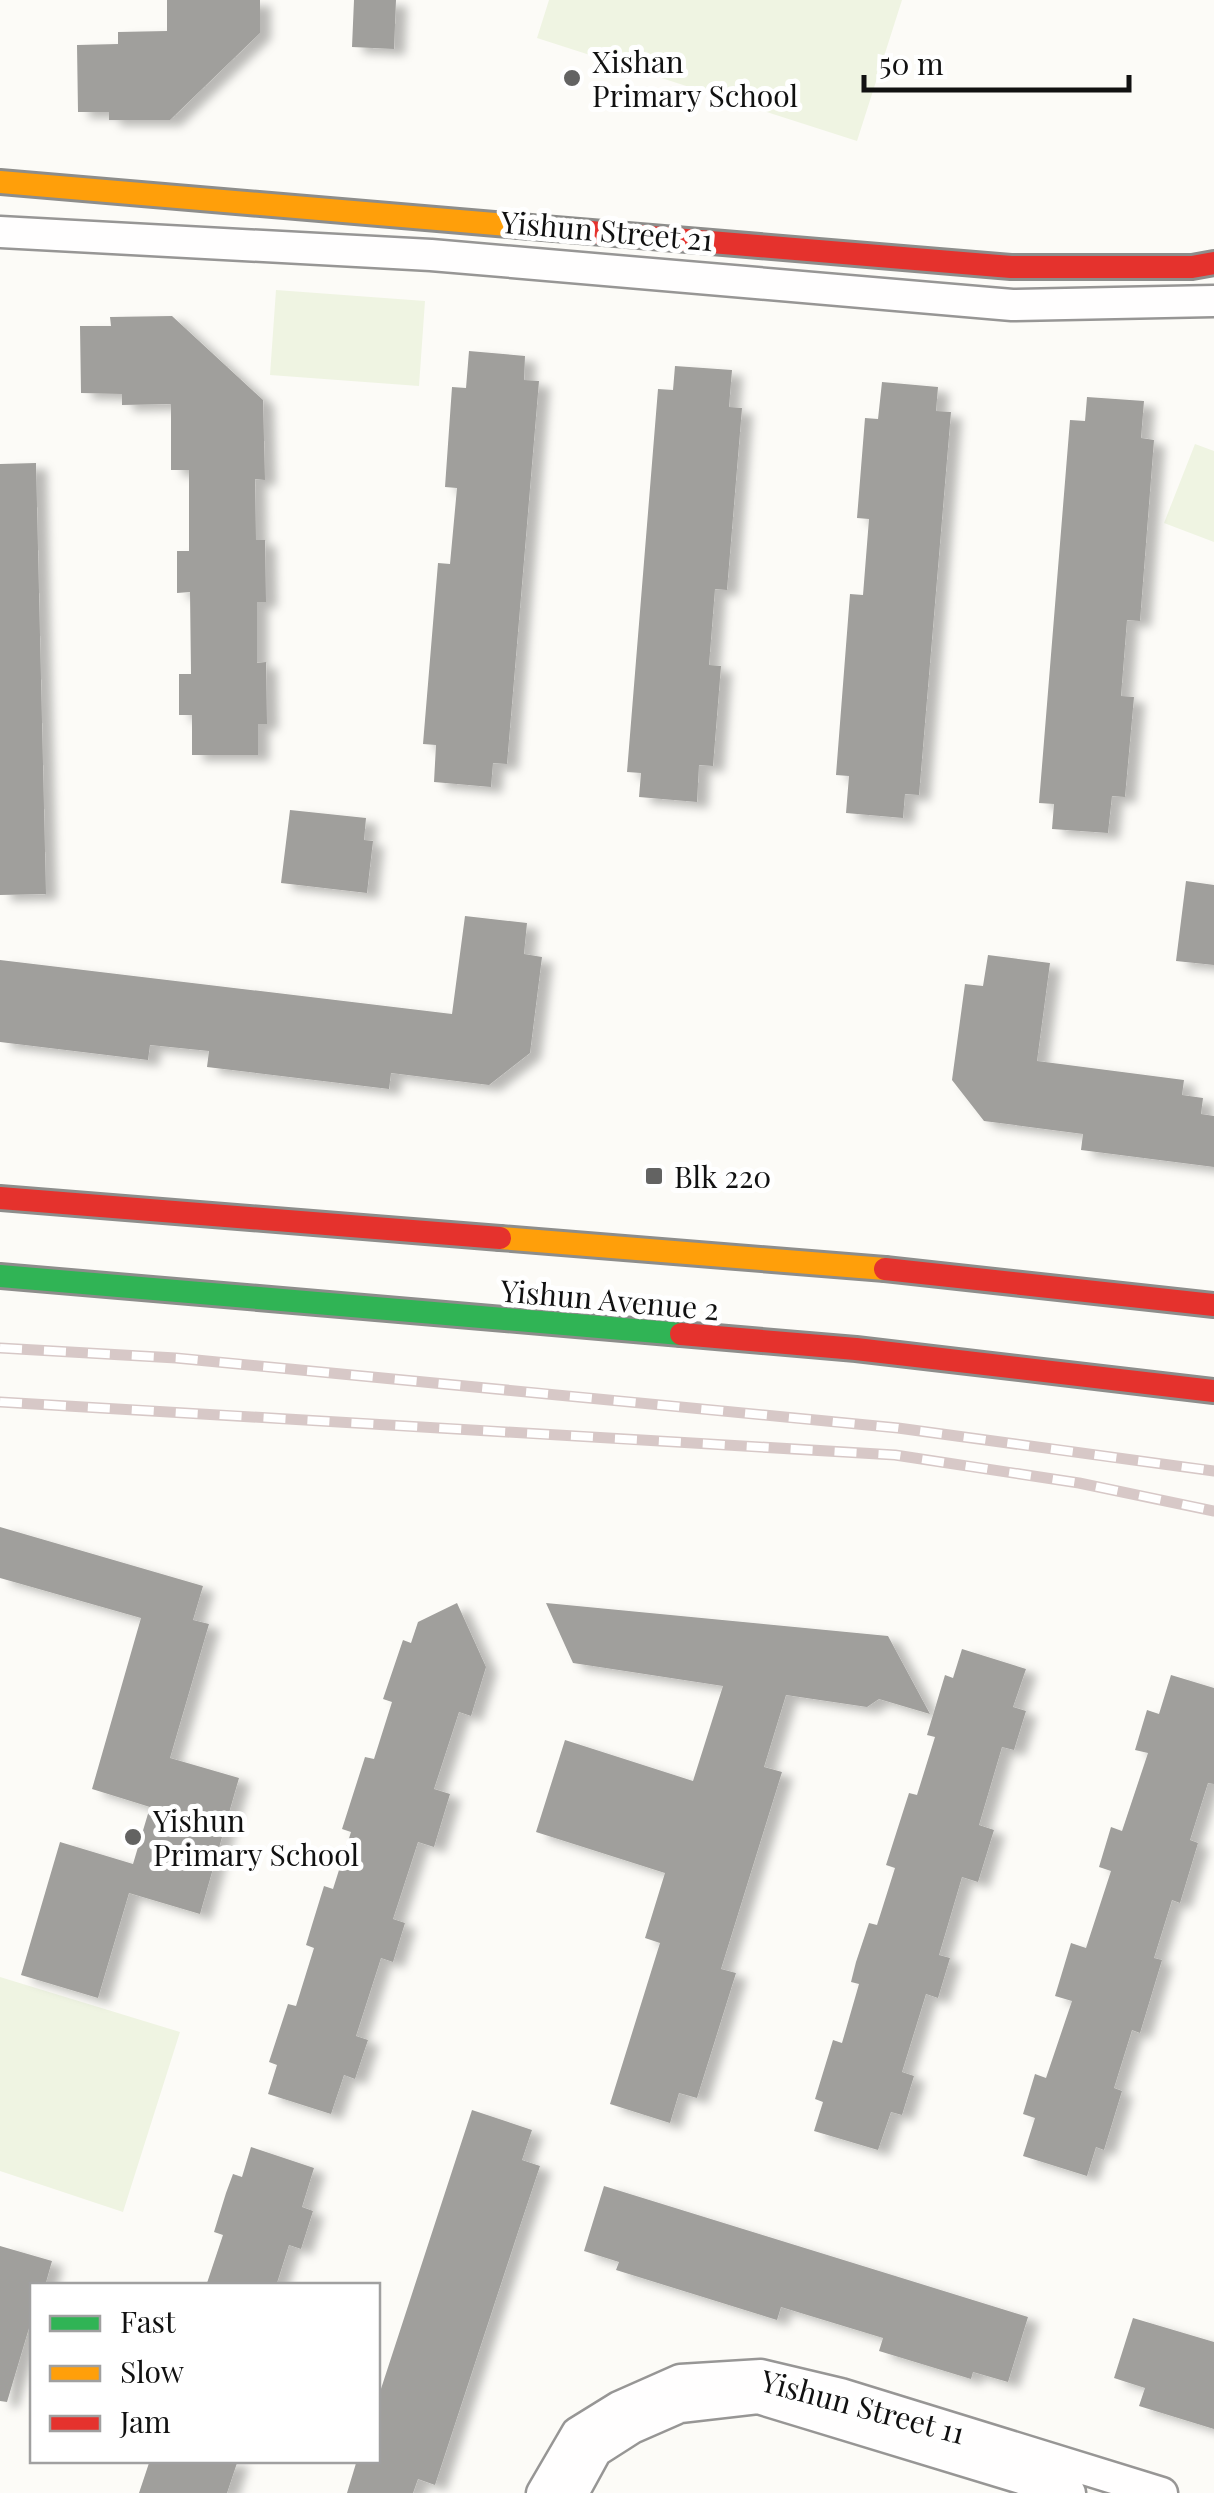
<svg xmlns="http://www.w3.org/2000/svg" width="1214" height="2493" viewBox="0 0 1214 2493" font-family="'Playfair Display',serif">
<defs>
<filter id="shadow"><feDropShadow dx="11" dy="6" stdDeviation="5" flood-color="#0004"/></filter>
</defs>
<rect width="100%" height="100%" fill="#fcfbf7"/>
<path fill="#eff4e2" d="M 549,0 L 902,0 L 857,141 L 537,38 Z
M 276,290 L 425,301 L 419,386 L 270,375 Z
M 1195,444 L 1214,451 L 1214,542 L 1164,523 Z
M 0,1977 L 180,2032 L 123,2212 L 0,2171 Z"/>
<path fill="#a09f9c" filter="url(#shadow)" d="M 167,0 L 260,0 L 260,33 L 170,120 L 109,120 L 109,112 L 78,112 L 77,45 L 118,44 L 118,32 L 167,31 Z
M 354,0 L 396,0 L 394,49 L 352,47 Z
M 172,316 L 263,400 L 265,480 L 255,479 L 256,540 L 265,540 L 266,602 L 257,602 L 257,663 L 266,662 L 267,724 L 258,724 L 258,755 L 192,755 L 192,715 L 179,715 L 179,674 L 191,674 L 190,592 L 177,593 L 177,551 L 189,551 L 189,470 L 171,470 L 171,404 L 122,405 L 122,394 L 81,393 L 80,326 L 111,326 L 110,317 Z
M 469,351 L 525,356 L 524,380 L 539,381 L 507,764 L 493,763 L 491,787 L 434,782 L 436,745 L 423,744 L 438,563 L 450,564 L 457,488 L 445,487 L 452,387 L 466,388 Z
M 675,366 L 732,370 L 729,407 L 742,408 L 727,590 L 715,589 L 709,665 L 721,666 L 713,766 L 699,765 L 697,802 L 639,797 L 641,773 L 627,772 L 658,389 L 673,390 Z
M 882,382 L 938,387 L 936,411 L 951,412 L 919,795 L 905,794 L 903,818 L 846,813 L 849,776 L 836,775 L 850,594 L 863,595 L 869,519 L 857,518 L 865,418 L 878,419 Z
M 1087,397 L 1144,401 L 1141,438 L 1154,440 L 1140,621 L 1127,620 L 1121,696 L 1134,697 L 1125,797 L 1112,796 L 1108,833 L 1052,829 L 1054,804 L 1039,803 L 1070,420 L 1085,421 Z
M 36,463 L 46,894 L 0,895 L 0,464 Z
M 290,810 L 366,818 L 364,840 L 373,841 L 367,893 L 281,883 Z
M 1186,881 L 1214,885 L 1214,965 L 1176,961 Z
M 465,916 L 527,923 L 524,954 L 542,957 L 530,1053 L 489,1085 L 391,1073 L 389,1089 L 207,1067 L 209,1051 L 150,1045 L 148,1060 L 0,1042 L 0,960 L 452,1014 Z
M 988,955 L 1050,963 L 1037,1061 L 1184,1080 L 1182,1095 L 1203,1098 L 1201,1114 L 1214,1116 L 1214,1167 L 1081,1150 L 1083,1134 L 984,1121 L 952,1080 L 965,984 L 983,986 Z
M 0,1527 L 203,1586 L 193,1620 L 209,1624 L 170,1758 L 239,1778 L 200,1914 L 129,1893 L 98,1998 L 21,1975 L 60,1842 L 133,1864 L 150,1807 L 92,1789 L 141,1618 L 0,1578 Z
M 457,1603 L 486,1667 L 471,1716 L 459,1712 L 434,1789 L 450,1794 L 434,1847 L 418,1842 L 393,1919 L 405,1923 L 393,1962 L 381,1958 L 356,2036 L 368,2040 L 355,2079 L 344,2075 L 331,2114 L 268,2094 L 277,2065 L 269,2062 L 288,2004 L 296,2006 L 314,1948 L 306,1945 L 312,1925 L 324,1886 L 333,1889 L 351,1832 L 342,1829 L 365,1757 L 374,1759 L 392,1702 L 383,1699 L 403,1640 L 411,1643 L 418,1622 Z
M 546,1603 L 888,1636 L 930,1714 L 879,1699 L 867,1707 L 786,1695 L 764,1767 L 782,1772 L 721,1969 L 736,1973 L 697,2098 L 679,2093 L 670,2123 L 610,2104 L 660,1943 L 645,1938 L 665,1873 L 536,1832 L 565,1740 L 693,1781 L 723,1686 L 573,1663 Z
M 962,1649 L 1026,1669 L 1013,1707 L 1026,1711 L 1014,1750 L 1002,1747 L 979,1825 L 994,1830 L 978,1882 L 962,1877 L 939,1955 L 950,1958 L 938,1998 L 926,1994 L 902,2072 L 914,2076 L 902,2115 L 891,2112 L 878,2150 L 814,2131 L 823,2102 L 815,2099 L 833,2040 L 842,2043 L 859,1984 L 851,1982 L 856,1962 L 869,1923 L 877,1925 L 895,1868 L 886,1865 L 909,1793 L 917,1795 L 935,1737 L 927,1735 L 945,1675 L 953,1678 Z
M 1171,1675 L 1214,1688 L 1214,1784 L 1208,1783 L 1190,1840 L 1198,1843 L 1180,1903 L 1172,1900 L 1154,1958 L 1162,1960 L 1140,2033 L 1132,2030 L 1114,2088 L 1122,2091 L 1104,2150 L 1096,2147 L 1087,2176 L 1023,2156 L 1035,2118 L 1023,2114 L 1035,2074 L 1046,2078 L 1072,2001 L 1055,1996 L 1071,1943 L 1086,1948 L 1111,1871 L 1099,1867 L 1111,1827 L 1122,1831 L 1148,1753 L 1135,1750 L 1147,1710 L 1159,1714 Z
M 472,2110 L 532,2130 L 522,2160 L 540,2166 L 519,2229 L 435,2485 L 418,2479 L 413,2493 L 347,2493 L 357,2460 L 378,2460 L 378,2398 Z
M 251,2147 L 314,2168 L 302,2207 L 313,2211 L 301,2249 L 289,2245 L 276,2286 L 206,2286 L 223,2235 L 214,2232 L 226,2193 L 233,2174 L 242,2177 Z
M 604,2186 L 1028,2317 L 1008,2382 L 973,2372 L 971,2379 L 879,2351 L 883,2338 L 781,2307 L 777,2320 L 616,2270 L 619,2262 L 584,2251 Z
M 0,2246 L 52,2261 L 45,2286 L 32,2286 L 32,2318 L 7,2402 L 0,2401 Z
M 1133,2318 L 1214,2342 L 1214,2429 L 1139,2406 L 1145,2388 L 1114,2378 Z
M 150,2460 L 238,2460 L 227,2493 L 139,2493 Z"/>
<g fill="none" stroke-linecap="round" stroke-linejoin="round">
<g stroke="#979695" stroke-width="35">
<path id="street" d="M 0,232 L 431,255 L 1012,305 L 1214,301
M 542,2493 L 577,2433 L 619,2407 L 680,2380 L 761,2375 L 841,2394 L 1162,2493
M 573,2493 L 596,2451 L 632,2428 L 680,2407 L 758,2398 L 1070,2493"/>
</g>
<g stroke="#8d8d8b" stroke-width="28">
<path id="fast" d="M 0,1276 L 681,1334"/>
</g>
<g stroke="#8d8d8b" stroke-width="28">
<path id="slow" d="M 0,182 L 519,226
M 500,1238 L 885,1269"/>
</g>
<g stroke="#8d8d8b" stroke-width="28">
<path id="jam" d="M 519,226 L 1011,267 L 1192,267 L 1214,263
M 0,1198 L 500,1238
M 885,1269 L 1214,1305
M 681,1334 L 856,1349 L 1214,1391"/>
</g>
<use href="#street" stroke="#fffefe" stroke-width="30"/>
<use href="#fast" stroke="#30b455" stroke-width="22"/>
<use href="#slow" stroke="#ff9f0a" stroke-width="22"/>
<use href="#jam" stroke="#e5322d" stroke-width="22"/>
<g stroke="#d7c8c7" stroke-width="11">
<path id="rail" d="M 0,1348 L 176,1358 L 898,1428 L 1214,1471
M 0,1402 L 895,1455 L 1079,1483 L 1214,1511"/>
</g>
<use href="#rail" stroke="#fff" stroke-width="8" stroke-dasharray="22" stroke-linecap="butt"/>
</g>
<g fill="#636362" stroke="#fff" stroke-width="4">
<circle cx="572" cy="78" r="10"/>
<rect x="644" y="1166" width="20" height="20" rx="5"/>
<circle cx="133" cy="1837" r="10"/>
</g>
<g text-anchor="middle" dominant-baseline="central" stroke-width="10" stroke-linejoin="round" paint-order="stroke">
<g font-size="30" fill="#111" stroke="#fff" text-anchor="start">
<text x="592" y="61">Xishan<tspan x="592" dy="34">Primary School</tspan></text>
<text x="674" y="1176">Blk 220</text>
<text x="153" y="1820">Yishun<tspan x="153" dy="34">Primary School</tspan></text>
</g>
<g font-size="30" fill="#111" stroke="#fff">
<text transform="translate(607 230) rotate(5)">Yishun Street 21</text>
<text transform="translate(610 1299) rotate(5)">Yishun Avenue 2</text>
<text transform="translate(863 2406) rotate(15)">Yishun Street 11</text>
</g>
</g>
<rect x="30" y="2283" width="350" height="180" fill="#ffffff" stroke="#a0a0a0" stroke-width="2.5"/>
<rect x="50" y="2316" width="50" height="15" fill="#30b455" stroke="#a0a0a0" stroke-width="2.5"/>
<text x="120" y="2333" font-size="30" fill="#111111">Fast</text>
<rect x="50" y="2366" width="50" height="15" fill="#ff9f0a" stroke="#a0a0a0" stroke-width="2.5"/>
<text x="120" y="2383" font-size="30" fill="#111111">Slow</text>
<rect x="50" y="2416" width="50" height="15" fill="#e5322d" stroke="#a0a0a0" stroke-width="2.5"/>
<text x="120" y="2433" font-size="30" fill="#111111">Jam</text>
<path d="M864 75v15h265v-15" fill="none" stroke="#111111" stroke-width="5"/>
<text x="879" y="75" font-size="30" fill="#111111" stroke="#ffffff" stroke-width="8" paint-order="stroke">50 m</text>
</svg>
